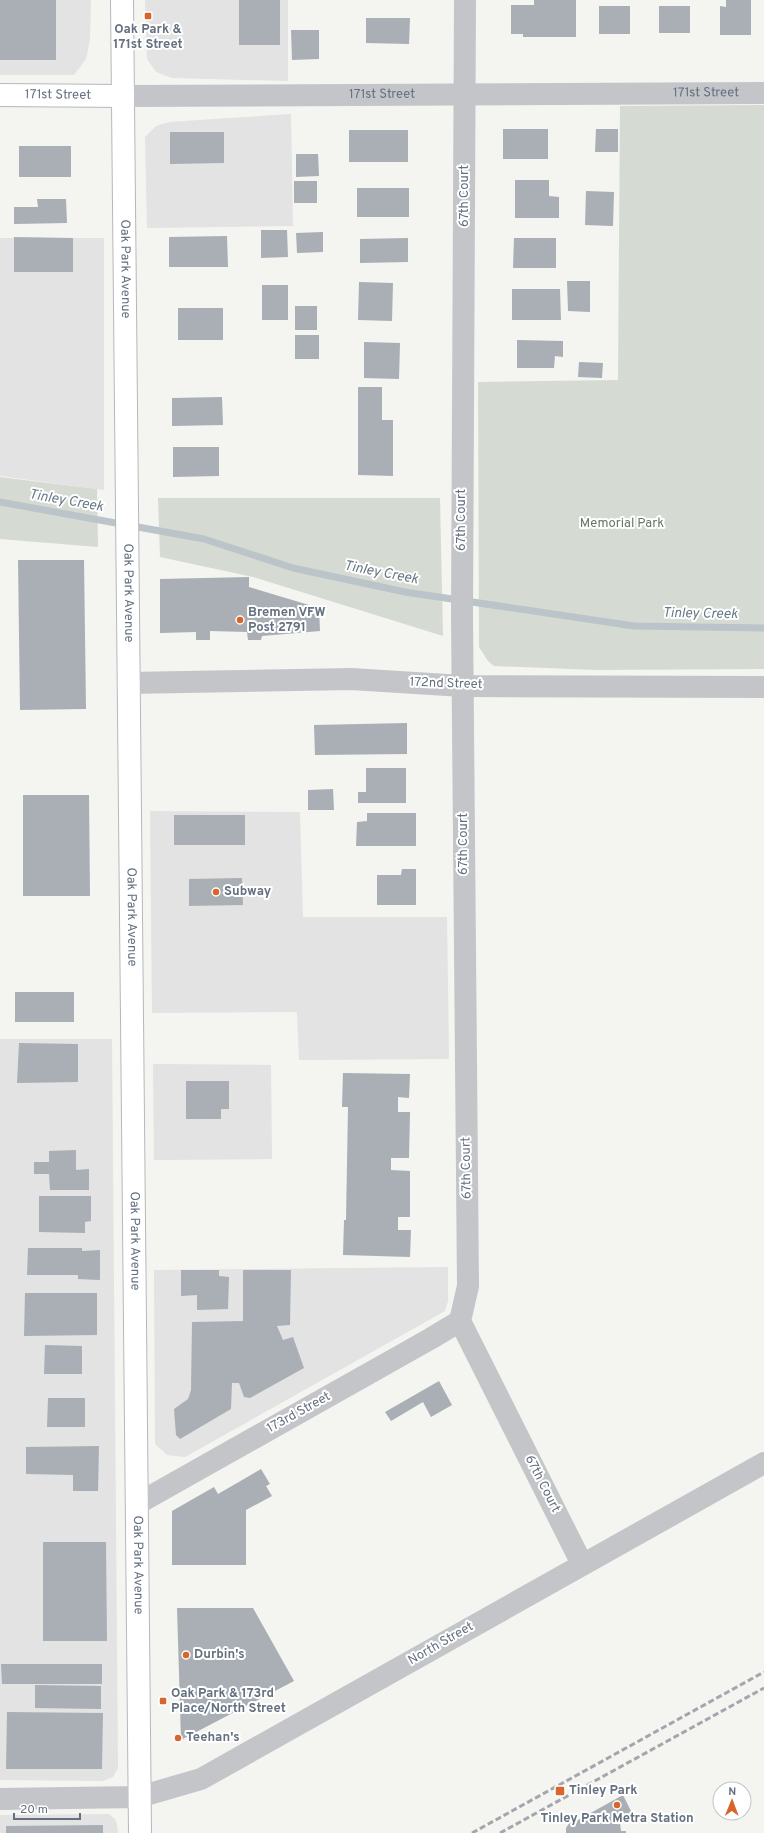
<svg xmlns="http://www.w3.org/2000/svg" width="764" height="1833" viewBox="0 0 764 1833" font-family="Overpass,sans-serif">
<rect width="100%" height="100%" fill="#f4f4f1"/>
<path fill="#e2e3e2" d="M 0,0 L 91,0 L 90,40 L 86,59 L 74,75 L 0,75 Z
M 145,0 L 288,0 L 288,81 L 172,78 L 156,72 L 147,59 Z
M 291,114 L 293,226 L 147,228 L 145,137 L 156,126 L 169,122 Z
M 0,238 L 104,238 L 104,490 L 0,476 Z
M 150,811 L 300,812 L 303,917 L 447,917 L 449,1059 L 299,1060 L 297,1012 L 152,1013 Z
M 0,1039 L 112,1039 L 118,1768 L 113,1777 L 103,1781 L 0,1780 Z
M 153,1064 L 271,1065 L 272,1159 L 154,1160 Z
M 448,1267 L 448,1301 L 445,1311 L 185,1457 L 167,1455 L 155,1444 L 154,1270 Z
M 109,1814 L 115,1819 L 117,1824 L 118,1833 L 0,1833 L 0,1815 Z"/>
<path fill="#d5dbd2" d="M 764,105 L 764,669 L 595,670 L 494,666 L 488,661 L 479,647 L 478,382 L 618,380 L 620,106 Z
M 0,477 L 97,489 L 98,547 L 0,539 Z
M 158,498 L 440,498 L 443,636 L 253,577 L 160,557 Z"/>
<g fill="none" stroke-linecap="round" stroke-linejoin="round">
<path stroke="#bbc4c9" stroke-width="7" d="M 0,502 L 204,539 L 293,568 L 405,592 L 634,626 L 764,628"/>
</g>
<path fill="#a9afb5" d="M 0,0 L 56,0 L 56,60 L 0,60 Z
M 239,0 L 280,0 L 280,45 L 239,45 Z
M 534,0 L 576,0 L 576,37 L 523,37 L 523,34 L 511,34 L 511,5 L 534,5 Z
M 726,0 L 751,0 L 751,35 L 720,35 L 720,6 L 726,7 Z
M 599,6 L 630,6 L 630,34 L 599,34 Z
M 659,6 L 690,6 L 690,33 L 659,33 Z
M 366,18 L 410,18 L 409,44 L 366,43 Z
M 291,30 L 319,30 L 319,59 L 292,60 Z
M 503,129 L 548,129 L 548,159 L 503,159 Z
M 596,129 L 618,129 L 618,152 L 595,152 Z
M 349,130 L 408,130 L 408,162 L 349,162 Z
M 170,132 L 224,132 L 224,163 L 170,164 Z
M 19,146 L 71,146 L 71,177 L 19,177 Z
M 296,154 L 318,154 L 319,176 L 296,177 Z
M 515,180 L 549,180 L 549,196 L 559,197 L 559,218 L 515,218 Z
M 294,181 L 317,181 L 317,203 L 294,203 Z
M 357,188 L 409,188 L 409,217 L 357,217 Z
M 586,191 L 614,192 L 613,226 L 585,225 Z
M 37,199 L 66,199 L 67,223 L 14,224 L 14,207 L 38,207 Z
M 261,230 L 287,230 L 288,257 L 261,258 Z
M 323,232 L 323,252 L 297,253 L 296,233 Z
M 227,236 L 228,267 L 169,267 L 169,237 Z
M 14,237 L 73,238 L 73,272 L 14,272 Z
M 408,238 L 408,262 L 360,263 L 360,239 Z
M 514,238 L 556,238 L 556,268 L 513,268 Z
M 567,281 L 590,281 L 590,312 L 568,311 Z
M 359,282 L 393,283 L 392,321 L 358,320 Z
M 262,285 L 288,285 L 288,320 L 262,320 Z
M 512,289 L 560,289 L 561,320 L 512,320 Z
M 295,306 L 317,306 L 317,330 L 295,330 Z
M 178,308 L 223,308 L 223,340 L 178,340 Z
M 295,335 L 319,335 L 319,359 L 295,359 Z
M 517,340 L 563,341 L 563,357 L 555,356 L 554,368 L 517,368 Z
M 364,342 L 400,343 L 399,379 L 364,378 Z
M 579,362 L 603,363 L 602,378 L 578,377 Z
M 358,387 L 382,387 L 382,420 L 393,420 L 393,476 L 358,475 Z
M 222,397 L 223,425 L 172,426 L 172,398 Z
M 173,447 L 219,447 L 219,476 L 173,477 Z
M 18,560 L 84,560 L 86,709 L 20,710 Z
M 249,577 L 249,587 L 319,608 L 320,631 L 262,636 L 261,640 L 248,640 L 247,632 L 210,631 L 210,640 L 196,640 L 196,632 L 160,633 L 160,579 Z
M 407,723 L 407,754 L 315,755 L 314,725 Z
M 366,768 L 406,768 L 406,803 L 358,803 L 358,792 L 366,792 Z
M 333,789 L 334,810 L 308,810 L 308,790 Z
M 23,795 L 89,795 L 90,896 L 23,896 Z
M 367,813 L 416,813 L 416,846 L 356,846 L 357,822 L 367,821 Z
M 174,815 L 245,815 L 245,845 L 174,845 Z
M 402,869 L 416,869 L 416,905 L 377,905 L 377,875 L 401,875 Z
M 242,878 L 243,905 L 189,906 L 189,879 Z
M 15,992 L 74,992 L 74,1022 L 15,1022 Z
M 19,1043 L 78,1044 L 78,1082 L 17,1083 Z
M 343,1073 L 410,1074 L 409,1098 L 398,1097 L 398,1112 L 410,1112 L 409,1158 L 391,1158 L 391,1170 L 410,1171 L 410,1217 L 398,1217 L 398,1230 L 411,1230 L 410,1257 L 343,1255 L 344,1220 L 346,1220 L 348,1107 L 342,1107 Z
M 186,1081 L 229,1081 L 229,1109 L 221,1109 L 221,1119 L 186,1119 Z
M 76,1150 L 76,1170 L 89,1169 L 89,1190 L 50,1190 L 49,1174 L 34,1174 L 34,1162 L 49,1162 L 49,1151 Z
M 39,1196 L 91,1196 L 91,1221 L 85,1222 L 85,1233 L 39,1232 Z
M 28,1248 L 82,1248 L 82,1251 L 100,1250 L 100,1280 L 78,1279 L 78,1275 L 27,1275 Z
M 181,1270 L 219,1270 L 219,1276 L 229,1277 L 228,1309 L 197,1310 L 197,1295 L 181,1296 Z
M 243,1270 L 291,1270 L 290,1325 L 277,1326 L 283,1340 L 293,1337 L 304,1368 L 250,1398 L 244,1397 L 239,1383 L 232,1383 L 231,1409 L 180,1439 L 176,1435 L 174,1409 L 188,1399 L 191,1390 L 192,1322 L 243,1321 Z
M 25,1293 L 97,1293 L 97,1335 L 24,1336 Z
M 45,1345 L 82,1346 L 82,1374 L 44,1374 Z
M 439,1381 L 452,1405 L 431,1417 L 423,1402 L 391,1421 L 385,1412 Z
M 48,1398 L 85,1398 L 85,1427 L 47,1427 Z
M 99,1446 L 98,1491 L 73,1491 L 73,1475 L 26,1474 L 26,1447 Z
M 261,1469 L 270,1484 L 266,1486 L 272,1496 L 246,1510 L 246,1565 L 172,1565 L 172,1511 L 214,1487 L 218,1494 Z
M 43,1542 L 106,1542 L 107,1641 L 43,1641 Z
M 177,1608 L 253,1608 L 294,1681 L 181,1740 Z
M 1,1664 L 102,1664 L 102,1684 L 2,1684 Z
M 35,1685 L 101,1686 L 101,1709 L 35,1708 Z
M 7,1712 L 103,1713 L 102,1769 L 6,1769 Z
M 623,1795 L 633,1815 L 620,1823 L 621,1831 L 626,1831 L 626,1833 L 566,1833 L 566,1828 L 570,1822 L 578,1820 Z
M 103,1825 L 103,1833 L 6,1833 L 6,1826 Z"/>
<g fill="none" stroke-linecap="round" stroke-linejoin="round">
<g stroke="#b5b8bd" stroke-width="24">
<g id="secondary">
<path id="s2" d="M 122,0 L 140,1833"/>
<path id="s3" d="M 0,95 L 123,96"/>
</g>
</g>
<g stroke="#c3c5c9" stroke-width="22">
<path d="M 465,0 L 462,615 L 468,1286 L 460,1321 L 582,1564"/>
<path id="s1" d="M 123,96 L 764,93"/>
<path d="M 128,683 L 351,679 L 463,686 L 764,687"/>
<path d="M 137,1504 L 430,1339 L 460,1321"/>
<path d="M 0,1799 L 139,1797 L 201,1779 L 764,1463"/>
</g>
<use href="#secondary" stroke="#fff" stroke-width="22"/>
<path stroke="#a3a7ad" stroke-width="3" stroke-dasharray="6 3" stroke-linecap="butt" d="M 472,1833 L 764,1672
M 500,1833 L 764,1688"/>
</g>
<g fill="#d9652c" stroke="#fff" stroke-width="1.5">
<rect x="144" y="12" width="8" height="8" rx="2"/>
<circle cx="240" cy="620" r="4"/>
<circle cx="216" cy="892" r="4"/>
<circle cx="186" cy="1655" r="4"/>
<rect x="159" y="1697" width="8" height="8" rx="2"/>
<circle cx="178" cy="1738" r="4"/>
<rect x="555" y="1786" width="10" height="10" rx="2"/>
<circle cx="617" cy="1805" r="4"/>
</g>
<g text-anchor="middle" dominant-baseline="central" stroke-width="4" stroke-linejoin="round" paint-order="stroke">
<g font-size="13" font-weight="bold" fill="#657180" stroke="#fff" text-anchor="start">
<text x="148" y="30" text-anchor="middle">Oak Park &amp;<tspan x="148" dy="15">171st Street</tspan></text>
<text x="248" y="613">Bremen VFW<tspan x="248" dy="15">Post 2791</tspan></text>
<text x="224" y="892">Subway</text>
<text x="194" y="1655">Durbin's</text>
<text x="171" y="1694">Oak Park &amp; 173rd<tspan x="171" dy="15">Place/North Street</tspan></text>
<text x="186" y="1738">Teehan's</text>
<text x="569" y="1791">Tinley Park</text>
<text x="617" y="1819" text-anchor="middle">Tinley Park Metra Station</text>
</g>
<g font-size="13" fill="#657180" stroke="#fff">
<text stroke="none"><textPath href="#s1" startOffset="583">171st Street</textPath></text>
<text stroke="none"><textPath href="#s1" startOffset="259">171st Street</textPath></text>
<text stroke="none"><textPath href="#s3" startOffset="58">171st Street</textPath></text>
<text transform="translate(465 196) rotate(-90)">67th Court</text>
<text stroke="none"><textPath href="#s2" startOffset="269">Oak Park Avenue</textPath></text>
<text transform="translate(462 520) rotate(-90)">67th Court</text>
<text stroke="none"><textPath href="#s2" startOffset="593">Oak Park Avenue</textPath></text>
<text transform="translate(446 684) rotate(2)">172nd Street</text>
<text transform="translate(464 844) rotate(-90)">67th Court</text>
<text stroke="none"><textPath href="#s2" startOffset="917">Oak Park Avenue</textPath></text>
<text transform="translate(467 1168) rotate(-91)">67th Court</text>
<text stroke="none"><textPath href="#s2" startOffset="1241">Oak Park Avenue</textPath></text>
<text transform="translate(299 1413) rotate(-29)">173rd Street</text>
<text transform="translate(542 1484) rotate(63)">67th Court</text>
<text stroke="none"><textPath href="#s2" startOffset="1565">Oak Park Avenue</textPath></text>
<text transform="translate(441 1644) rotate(-30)">North Street</text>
</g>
<g font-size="13" fill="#657863" stroke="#fff">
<text x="622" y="524">Memorial Park</text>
</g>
<g font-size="14" font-style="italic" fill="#657985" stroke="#fff">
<text transform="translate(66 501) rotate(10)">Tinley Creek</text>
<text transform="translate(381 573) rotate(11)">Tinley Creek</text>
<text transform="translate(700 614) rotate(1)">Tinley Creek</text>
</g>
</g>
<g transform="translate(732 1801) rotate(1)"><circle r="19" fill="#ffffff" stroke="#c1c6cc"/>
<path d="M0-3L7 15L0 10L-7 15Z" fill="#d9652c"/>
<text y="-6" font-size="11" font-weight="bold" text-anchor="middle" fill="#657180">N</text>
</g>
<path d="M14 1813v6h66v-6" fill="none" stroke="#657180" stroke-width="2"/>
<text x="20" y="1813" font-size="12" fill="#657180" stroke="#ffffff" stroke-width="3" paint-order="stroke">20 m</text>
</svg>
